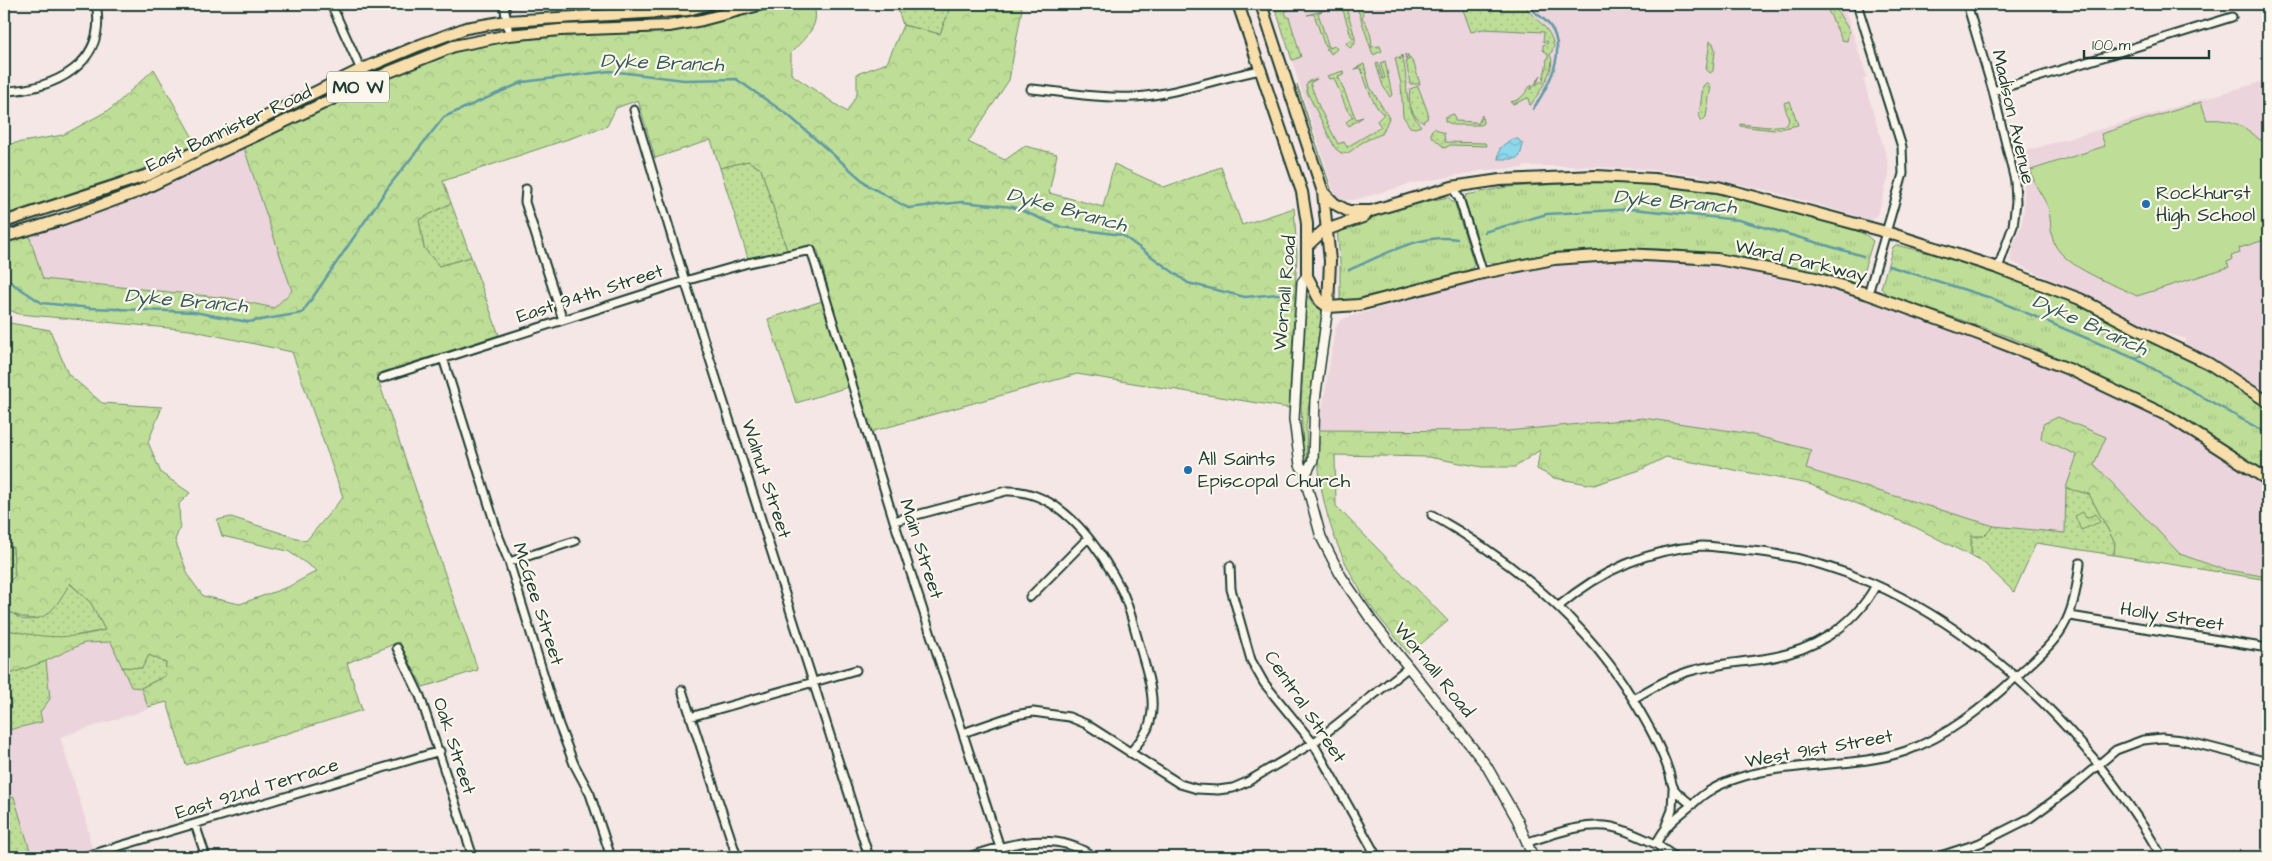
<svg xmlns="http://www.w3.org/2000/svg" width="2272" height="861" viewBox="0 0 2272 861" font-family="'Architects Daughter',sans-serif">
<defs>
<pattern id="grass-dots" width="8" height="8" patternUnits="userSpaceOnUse" patternTransform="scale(1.25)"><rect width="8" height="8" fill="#bede97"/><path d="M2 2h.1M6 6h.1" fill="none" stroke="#a3bf83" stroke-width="1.8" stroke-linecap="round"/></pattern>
<pattern id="forest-crowns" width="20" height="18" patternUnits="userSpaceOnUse" patternTransform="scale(1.25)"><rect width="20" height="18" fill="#bede97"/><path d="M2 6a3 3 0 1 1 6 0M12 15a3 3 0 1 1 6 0" fill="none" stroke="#a3bf83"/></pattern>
<pattern id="park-tufts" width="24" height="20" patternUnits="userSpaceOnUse" patternTransform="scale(1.25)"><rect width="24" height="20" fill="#bede97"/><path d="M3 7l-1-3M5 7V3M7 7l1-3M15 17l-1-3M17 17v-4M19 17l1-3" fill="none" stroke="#a3bf83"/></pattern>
<pattern id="water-waves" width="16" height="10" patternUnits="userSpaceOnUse" patternTransform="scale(1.25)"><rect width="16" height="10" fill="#8dd8ed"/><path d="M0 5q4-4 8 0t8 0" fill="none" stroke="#79bacc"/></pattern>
</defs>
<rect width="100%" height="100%" fill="#f4e7e5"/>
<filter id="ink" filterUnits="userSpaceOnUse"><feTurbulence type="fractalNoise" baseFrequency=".02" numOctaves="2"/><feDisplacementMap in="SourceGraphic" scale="10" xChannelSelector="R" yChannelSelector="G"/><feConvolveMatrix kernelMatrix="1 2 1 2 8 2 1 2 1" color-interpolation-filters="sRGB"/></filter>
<g filter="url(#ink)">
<path fill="#ecd4dc" d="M 1274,4 L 1843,4 L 1867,77 L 1863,78 L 1888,162 L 1889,176 L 1879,210 L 1875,218 L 1870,220 L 1774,192 L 1696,175 L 1645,169 L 1578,166 L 1527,166 L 1522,168 L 1486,170 L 1410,184 L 1354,200 L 1341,200 L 1335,195 Z
M 2268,80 L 2268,396 L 2184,344 L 2187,339 L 2146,328 L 2086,295 L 2010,261 L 2012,249 L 2021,226 L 2024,211 L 2024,176 L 2019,153 Z
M 244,148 L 292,291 L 274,308 L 228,298 L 42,279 L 29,235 L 152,190 Z
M 1637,259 L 1699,262 L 1802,280 L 1953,329 L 2093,386 L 2152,415 L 2268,486 L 2268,577 L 2222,569 L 2180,554 L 2094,464 L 2077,455 L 2066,488 L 2065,533 L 1994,526 L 1806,469 L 1810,450 L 1745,433 L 1643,418 L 1507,431 L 1319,430 L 1335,329 L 1339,322 L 1345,318 L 1461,284 L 1514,272 L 1569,262 Z
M 111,642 L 131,687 L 141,688 L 149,709 L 60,737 L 86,821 L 92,850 L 70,857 L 4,857 L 4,676 L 46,661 L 84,643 Z"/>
<path fill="url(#grass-dots)" stroke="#6e8e66" d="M 896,4 L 934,4 L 949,11 L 940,34 L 903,25 Z
M 1274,4 L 1294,4 L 1295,6 L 1285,12 L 1287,17 L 1289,17 L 1301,57 L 1292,60 Z
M 1341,4 L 1345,4 L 1355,37 L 1355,44 L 1350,48 L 1346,43 L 1354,38 L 1351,36 Z
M 1356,4 L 1360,4 L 1363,15 L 1362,18 C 1367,21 1374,42 1371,47 L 1380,46 L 1382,51 L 1373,55 Z
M 1461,4 L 1524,4 C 1533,21 1551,25 1554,47 L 1550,55 C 1558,66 1537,96 1530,106 L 1528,98 L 1513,104 L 1510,102 C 1523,100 1525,92 1532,84 L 1531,90 L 1541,75 L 1536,85 L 1543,80 L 1547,62 L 1546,60 L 1548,59 L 1548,54 L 1543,50 L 1543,45 L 1548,43 L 1547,41 L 1543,42 L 1544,32 L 1483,29 L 1471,32 Z
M 1825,4 L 1833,4 L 1849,30 L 1847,41 L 1842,40 Z
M 1324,10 L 1318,13 L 1329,48 L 1335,46 L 1337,49 L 1331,54 L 1328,50 L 1325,49 L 1327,47 L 1324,44 L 1314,14 L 1307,15 Z
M 1710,41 L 1713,43 L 1715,50 L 1713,71 L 1710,73 L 1706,69 Z
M 1405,54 L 1407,60 L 1409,60 L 1407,54 L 1414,64 L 1420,84 L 1410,84 Z
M 1402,55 C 1410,83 1401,104 1421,126 L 1415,128 L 1410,127 L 1403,116 L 1401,84 L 1395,58 L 1399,57 L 1400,60 Z
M 1385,61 L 1392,95 L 1390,97 L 1383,86 L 1376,64 L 1378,63 L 1383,79 L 1385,78 L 1380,63 Z
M 1364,64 L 1370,87 L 1389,118 L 1382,134 C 1376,136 1369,139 1363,142 C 1352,148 1347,161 1335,148 L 1307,92 L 1306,85 L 1309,81 L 1317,79 L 1310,83 L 1320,109 L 1338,144 L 1344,142 L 1347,147 L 1381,127 L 1377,121 L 1384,114 C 1374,110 1365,80 1361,68 L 1354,69 Z
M 1343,71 L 1344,74 L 1338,76 L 1356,119 L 1363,117 L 1349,126 L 1346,122 L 1353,117 L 1347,110 L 1334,78 L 1329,79 L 1327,76 Z
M 1707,82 L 1711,86 L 1706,117 L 1702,121 L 1699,116 L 1703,86 Z
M 1297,84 L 1300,93 L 1333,195 L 1298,90 Z
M 1418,86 L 1428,113 L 1427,119 L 1423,121 L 1424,123 C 1411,117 1408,102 1410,89 Z
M 1790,101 L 1798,125 L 1774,130 L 1740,126 L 1740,124 L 1768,127 L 1786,125 L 1789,121 L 1784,103 Z
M 1454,114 L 1455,121 L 1475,122 L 1478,124 L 1482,115 L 1483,123 L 1481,125 L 1454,125 L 1445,121 L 1445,117 Z
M 1434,128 L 1444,133 L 1445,142 L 1485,143 L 1487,146 L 1450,145 L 1445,148 L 1431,136 L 1431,131 Z
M 748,161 L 761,169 L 787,250 L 748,258 L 720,168 Z
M 451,203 L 471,257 L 439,266 L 424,248 L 419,220 Z
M 1307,295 L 1312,303 L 1322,311 L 1322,315 L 1306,425 L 1307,465 L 1304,467 L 1301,406 Z
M 2066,488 L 2089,494 L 2115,543 L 2114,555 L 2036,543 L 2014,592 L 1984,563 L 1971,556 L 1971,536 L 1984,536 L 1994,526 L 2065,533 Z
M 6,545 L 13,547 L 15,576 L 4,587 L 4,548 Z
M 69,583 L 91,603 L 105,630 L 64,638 L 34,636 L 4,629 L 4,599 L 8,611 C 12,613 18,617 22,619 C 46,625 60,601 69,583 Z
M 149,655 L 166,663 L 165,676 L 141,688 L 131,687 L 122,667 L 142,668 Z
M 46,661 L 50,699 L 40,712 L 42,722 L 4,731 L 4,676 Z
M 4,789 L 7,799 L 14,797 L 32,857 L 4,857 Z"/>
<path fill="url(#forest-crowns)" stroke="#6e8e66" d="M 783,4 L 813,4 C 822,26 805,37 791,53 L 791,74 L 847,112 L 857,94 L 857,74 L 887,63 L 903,25 L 940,34 L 949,11 L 934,4 L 1020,4 L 1022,9 L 1009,80 L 968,142 L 1005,160 L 1025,146 L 1057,154 L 1049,193 L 1103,207 L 1114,164 L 1164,187 L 1221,167 L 1242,225 L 1294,208 L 1297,254 L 1289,408 L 1077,374 L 863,434 L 848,387 L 796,403 L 768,319 L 831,298 L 818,251 L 811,245 L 787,250 L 761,169 L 748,161 L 720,168 L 711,140 L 655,158 L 638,100 L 616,108 L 607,126 L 443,181 L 451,203 L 419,220 L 424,248 L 439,266 L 471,257 L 499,335 L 376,374 L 478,670 L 423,687 L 399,642 L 347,663 L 362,710 L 186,765 L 167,702 L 148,707 L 141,688 L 165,676 L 166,663 L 149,655 L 142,668 L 122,667 L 111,642 L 84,643 L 46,661 L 4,676 L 4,629 C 41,638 68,640 105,630 L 91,603 L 70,583 C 53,612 43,630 8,611 L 4,599 L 4,587 L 15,576 L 13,547 L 6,545 L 4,548 L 4,322 L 50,330 L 68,374 L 102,403 L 162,407 L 148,442 L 161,473 L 190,493 L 179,504 L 180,527 L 175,540 L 189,577 L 203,596 L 240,604 L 288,587 L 317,571 L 288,551 L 222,536 L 217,520 L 231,517 L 306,541 L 343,497 L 292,352 L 190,330 L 19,314 L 4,308 L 4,242 L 29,235 L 43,279 L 228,298 L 274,308 L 292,291 L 244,148 L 396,74 L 465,49 L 499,42 L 544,37 L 662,31 L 707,25 Z
M 154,69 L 197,145 L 143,169 L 4,215 L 4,145 L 63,135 L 111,109 Z
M 2058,417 L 2106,437 L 2094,464 L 2180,554 L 2222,569 L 2268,577 L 2268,580 L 2114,555 L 2115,543 L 2089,494 L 2066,488 L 2077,455 L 2041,439 L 2043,424 Z
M 1643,418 L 1745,433 L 1811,450 L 1806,469 L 1994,526 L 1984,536 L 1971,536 L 1971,556 L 1917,528 L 1809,484 L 1666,457 L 1640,470 L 1594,485 L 1554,478 L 1537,469 L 1540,450 L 1515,467 L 1482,467 L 1428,457 L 1335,455 L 1336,506 L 1448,621 L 1409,654 C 1394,634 1375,615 1362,593 C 1332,544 1314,488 1319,430 L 1507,431 Z"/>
<path fill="url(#park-tufts)" stroke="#6e8e66" d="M 1602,182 C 1682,186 1759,198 1835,224 C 1847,228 1864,231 1873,241 L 1860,282 L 1856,284 C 1778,266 1701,245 1620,249 C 1578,251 1537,259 1495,264 L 1484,261 L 1465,200 L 1466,195 L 1507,187 Z
M 1448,197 L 1455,204 L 1474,264 L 1473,267 L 1466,272 L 1349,301 L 1340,300 L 1340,262 L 1337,228 L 1407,206 Z
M 1896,245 L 1948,258 L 2014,280 L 2079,304 L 2200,365 L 2268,407 L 2268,473 C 2192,426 2116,383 2034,347 C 1987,327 1936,312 1887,295 L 1881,288 L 1893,247 Z
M 2083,512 L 2086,518 L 2096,514 L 2100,522 L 2081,530 L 2075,516 Z"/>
<path fill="#bede97" stroke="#6e8e66" d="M 2201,102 L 2207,120 C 2229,118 2244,125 2260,140 L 2268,138 L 2268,239 L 2239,248 L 2240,253 L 2231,256 L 2232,260 L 2227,262 L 2229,267 L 2137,296 C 2114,284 2065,268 2054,243 C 2049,231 2052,216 2047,205 C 2040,191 2034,186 2031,170 L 2105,146 L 2101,134 Z"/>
<path fill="url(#water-waves)" stroke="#619aa3" d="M 1518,139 L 1523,145 L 1520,156 L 1515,159 L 1498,159 L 1500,148 L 1510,140 Z"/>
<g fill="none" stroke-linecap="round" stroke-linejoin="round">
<path stroke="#619aa3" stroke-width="2.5" d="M 1528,4 C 1533,13 1544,17 1550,26 C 1568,51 1548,87 1533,109
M 1484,232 L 1547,214 L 1633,209 L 1739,220 L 1863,256
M 1889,266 L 1991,298 L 2136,359 L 2268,434
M 1349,270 C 1381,256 1421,233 1457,239
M 4,278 L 42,303 L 91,308 L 194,312 L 248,322 L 302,313 L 389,186 L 444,117 L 523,82 L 610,71 L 684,80 L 736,79 L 788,115 L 869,186 L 908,208 L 962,202 L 1013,207 L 1061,227 L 1122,235 L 1188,283 L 1245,297 L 1279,294
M 2136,359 L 2149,350"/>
<g stroke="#1f3d34" stroke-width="11">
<path id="street" d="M 331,4 L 367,83
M 504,4 L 509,35
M 1857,4 L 1902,147 L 1903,174 L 1868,294
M 1967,4 L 1993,91 L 2015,181 L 2016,202 L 2013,226 L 1998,268
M 1031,89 C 1065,92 1101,99 1135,97 C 1178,94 1220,77 1262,70
M 4,91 C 54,90 108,64 96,4
M 1993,91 L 2232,17
M 634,110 L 685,281 L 869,857
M 1452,187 L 1459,198 L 1483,273
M 526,189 L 525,202 L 563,320
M 443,358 L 499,537 L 509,562 L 559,725 L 574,764 L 590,794 L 611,857
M 382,378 L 685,281 L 748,263 L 811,250 L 894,521 L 1003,857
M 1432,515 C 1513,561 1586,620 1634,701 C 1647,723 1661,747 1669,772 C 1671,777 1671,785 1675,790 C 1679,795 1686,800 1692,805
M 894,521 L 1006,491 C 1060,489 1098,545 1121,589 C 1130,607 1134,628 1140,647 C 1146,670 1157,698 1150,722 C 1147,734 1137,744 1130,753
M 509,562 L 575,541
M 1230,566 L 1231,589 L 1251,660 L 1264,683 L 1313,743 L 1377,857
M 1030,597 L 1088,538
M 1559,606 C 1599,572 1648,549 1702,546 C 1715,546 1729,549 1743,550 C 1921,564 2076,709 2162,857
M 2070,616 L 2268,648
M 397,648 L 420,696 L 473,857
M 682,690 L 737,857
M 1633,699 C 1650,689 1668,678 1687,672 C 1712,664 1737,663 1763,659 C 1811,652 1853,628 1876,585
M 690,717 L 856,670
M 963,733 L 1015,715 L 1033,712 L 1069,717 L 1086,724 L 1180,784 L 1197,789 L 1218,790 L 1233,788 L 1247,782 L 1313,743 L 1409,667
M 195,824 L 206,857
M 1666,825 L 1672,810 L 1673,789
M 1528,842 C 1554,834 1585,822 1612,827 C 1627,830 1642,838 1656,844 C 1666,825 1673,820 1689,807 C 1694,803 1700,797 1706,793 C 1759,757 1845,772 1906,751 C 1948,736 1984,707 2016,677 C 2062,635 2072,627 2080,563
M 1656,844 L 1675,857
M 83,857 L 440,751
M 968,857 C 1010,844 1055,829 1094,857
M 1937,857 L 1980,843 L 2030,818 L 2071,788 L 2116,750 L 2143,740 L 2162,738 L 2182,740 L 2268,762"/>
</g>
<g stroke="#1f3d34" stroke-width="12">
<path id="secondary" d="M 1307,276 L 1302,282 L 1294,419 L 1300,465 L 1306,474 L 1307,486 L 1321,537 L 1341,576 L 1372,621 L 1486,765 L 1517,819 L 1533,857
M 1306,474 L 1313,460 L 1315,400 L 1328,307"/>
</g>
<g stroke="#1f3d34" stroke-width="14">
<path id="primary" d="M 1238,4 L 1302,192 L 1307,224 L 1307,276 L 1320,301 L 1328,307 L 1359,305 L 1483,273 L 1554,259 L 1626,254 L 1717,259 L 1816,278 L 1868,294 L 1981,335 L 2071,370 L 2170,417 L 2268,480
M 1261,4 L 1323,192 L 1330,261 L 1328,307
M 1323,192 L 1335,204 L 1348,211 L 1371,211 L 1452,187 L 1500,180 L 1596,176 L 1654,179 L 1718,187 L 1886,232 L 1998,268 L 2080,299 L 2147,334 L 2208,363 L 2268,402
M 4,222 L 148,175 L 360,70 L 420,45 L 466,28 L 507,21 L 661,12 L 688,10 L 709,4
M 4,237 L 63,219 L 137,192 L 389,72 L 454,46 L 509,35 L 560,30 L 669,26 L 702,20 L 763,4
M 1308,245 L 1323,231 L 1363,217 L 1370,211"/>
</g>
<use href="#street" stroke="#fbf7ec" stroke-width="7"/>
<use href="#secondary" stroke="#fbf7ec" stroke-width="9"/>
<use href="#primary" stroke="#f8deab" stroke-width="10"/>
</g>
</g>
<g fill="#1f6fb2" stroke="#fbf7ec" stroke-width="2">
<circle cx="2146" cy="204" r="5"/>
<circle cx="1188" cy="470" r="5"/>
</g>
<g text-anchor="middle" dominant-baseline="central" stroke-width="4.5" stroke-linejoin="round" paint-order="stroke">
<rect fill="#fbf7ec" stroke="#61756b" stroke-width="1" x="327" y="71.5" width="62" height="31" rx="4"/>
<g font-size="18" font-weight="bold" fill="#1f3d34">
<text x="358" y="87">MO W</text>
</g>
<g font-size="19" fill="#1f3d34" stroke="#fbf7ec">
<text transform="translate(2013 117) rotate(77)">Madison Avenue</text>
<text transform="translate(229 129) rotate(-25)">East Bannister Road</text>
<text transform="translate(1801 261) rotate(13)">Ward Parkway</text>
<text transform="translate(1285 293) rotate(-85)">Wornall Road</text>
<text transform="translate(590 294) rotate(-18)">East 94th Street</text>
<text transform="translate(766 479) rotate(72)">Walnut Street</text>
<text transform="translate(921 549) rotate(72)">Main Street</text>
<text transform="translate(538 604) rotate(72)">McGee Street</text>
<text transform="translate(2172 617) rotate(9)">Holly Street</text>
<text transform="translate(1434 670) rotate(51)">Wornall Road</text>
<text transform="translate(1305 707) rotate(56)">Central Street</text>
<text transform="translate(454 746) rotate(72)">Oak Street</text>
<text transform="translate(1819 749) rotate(-10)">West 91st Street</text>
<text transform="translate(257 789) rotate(-17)">East 92nd Terrace</text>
</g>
<g font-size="19" fill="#1f3d34" stroke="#fbf7ec" text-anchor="start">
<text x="2156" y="193">Rockhurst<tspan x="2156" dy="22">High School</tspan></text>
<text x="1198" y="459">All Saints<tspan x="1198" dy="22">Episcopal Church</tspan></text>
</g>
<g font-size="20" font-style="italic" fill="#355c59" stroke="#fbf7ec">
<text transform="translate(662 63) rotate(2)">Dyke Branch</text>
<text transform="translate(1675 202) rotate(5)">Dyke Branch</text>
<text transform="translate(1067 210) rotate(15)">Dyke Branch</text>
<text transform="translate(186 301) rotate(5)">Dyke Branch</text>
<text transform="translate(2090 325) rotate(24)">Dyke Branch</text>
</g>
</g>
<rect width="2272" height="861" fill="none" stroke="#fbf7ec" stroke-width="20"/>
<rect x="10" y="10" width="2252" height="841" fill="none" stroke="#1f3d34" stroke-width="2" filter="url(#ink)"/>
<path d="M2084 50v8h125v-8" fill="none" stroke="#1f3d34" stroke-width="2.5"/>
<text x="2092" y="50" font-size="15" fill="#1f3d34" stroke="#fbf7ec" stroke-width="4" paint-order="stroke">100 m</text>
</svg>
